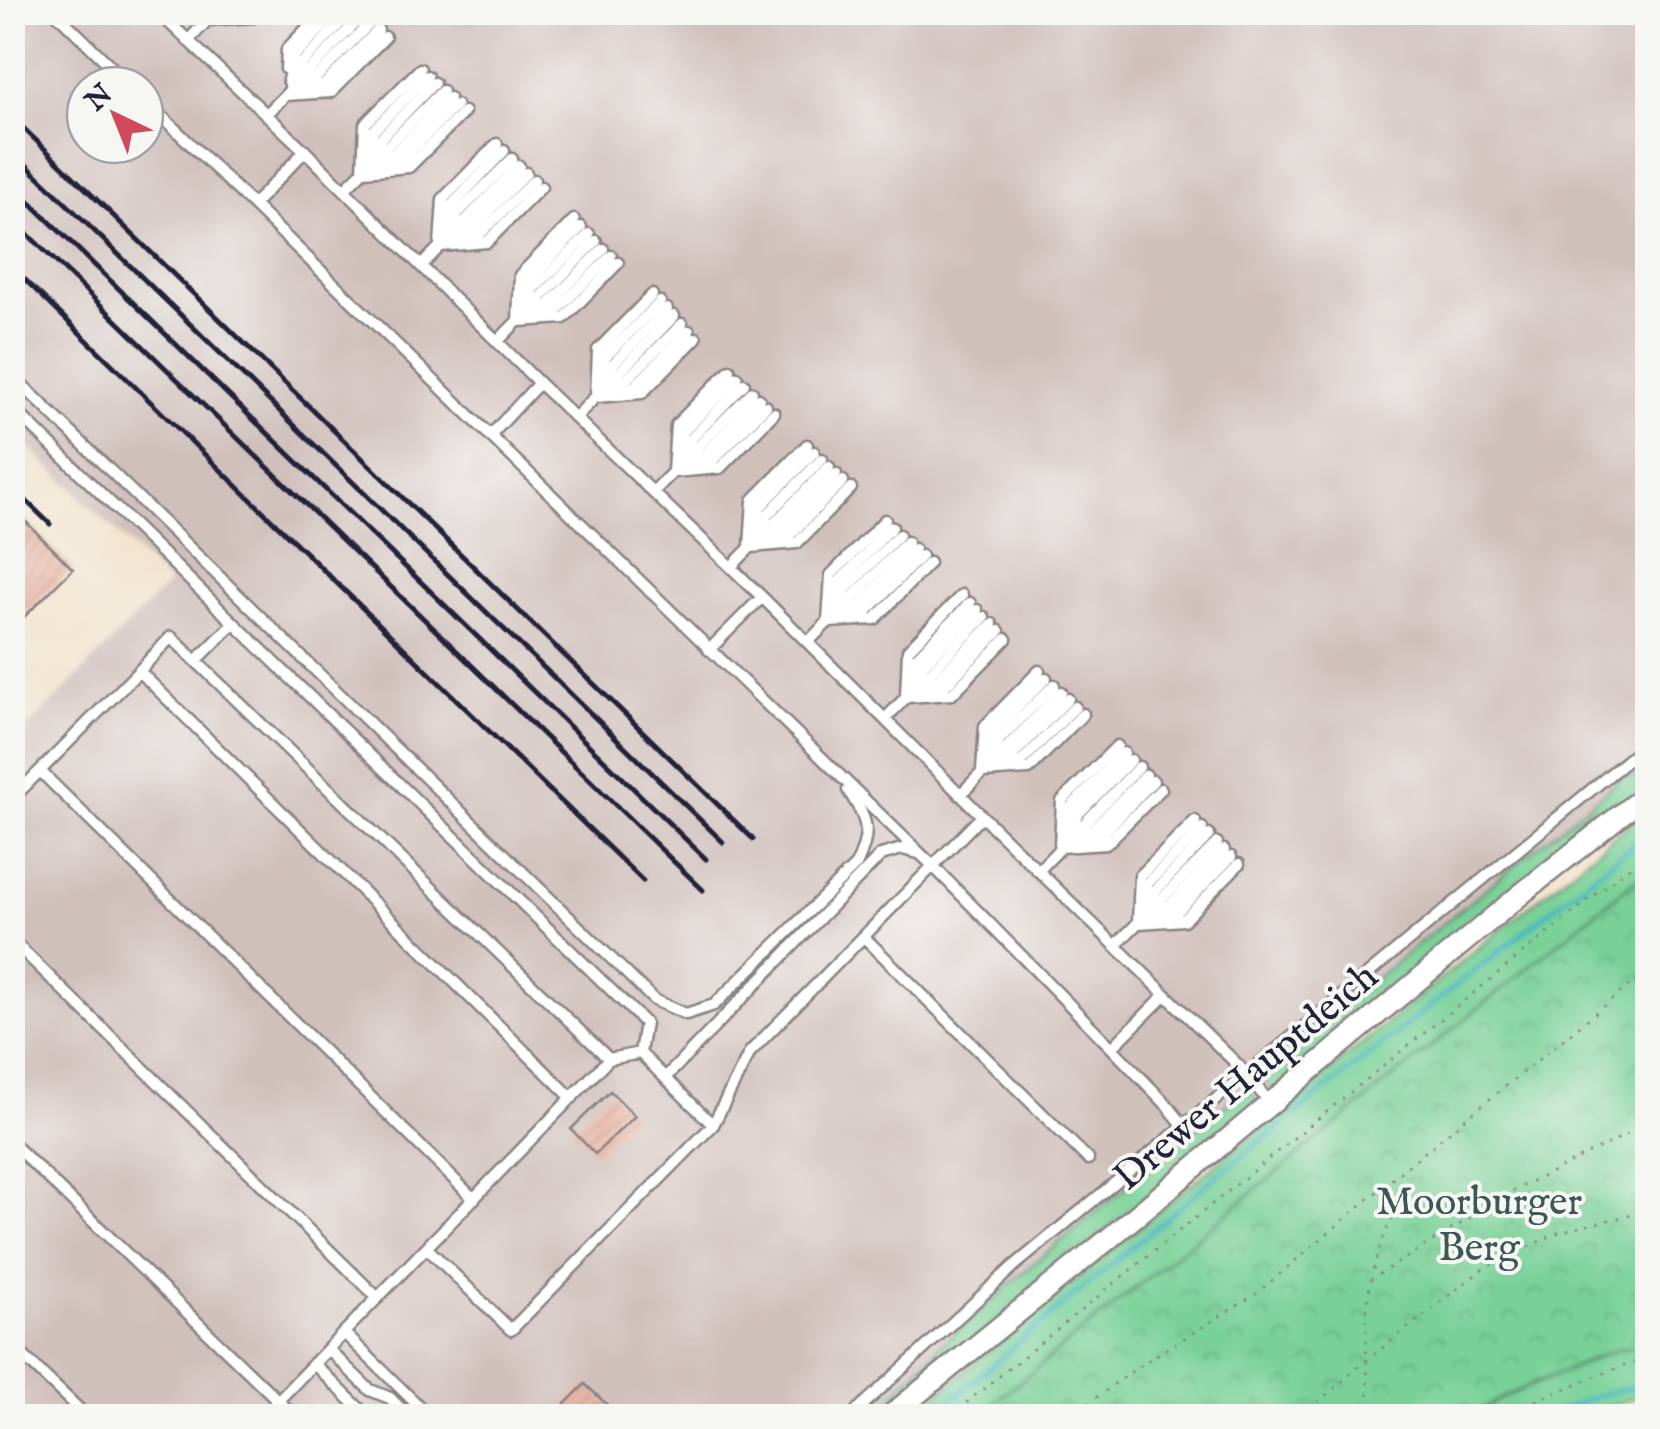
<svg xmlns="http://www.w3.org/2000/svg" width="1660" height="1429" viewBox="0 0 1660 1429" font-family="'IM FELL English',serif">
<defs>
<pattern id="park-crowns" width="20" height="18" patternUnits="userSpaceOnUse" patternTransform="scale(2.5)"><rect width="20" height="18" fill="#79d197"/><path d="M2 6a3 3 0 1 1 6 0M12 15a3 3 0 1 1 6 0" fill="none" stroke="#68b383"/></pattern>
<pattern id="building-hatch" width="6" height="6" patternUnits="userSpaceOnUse" patternTransform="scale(2.5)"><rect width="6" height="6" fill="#e8b19d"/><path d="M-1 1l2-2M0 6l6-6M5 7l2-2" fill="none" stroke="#c79888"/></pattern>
</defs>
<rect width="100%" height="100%" fill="#f6f6f2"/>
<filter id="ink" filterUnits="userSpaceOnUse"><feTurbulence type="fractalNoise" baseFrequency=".01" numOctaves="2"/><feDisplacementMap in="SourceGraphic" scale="20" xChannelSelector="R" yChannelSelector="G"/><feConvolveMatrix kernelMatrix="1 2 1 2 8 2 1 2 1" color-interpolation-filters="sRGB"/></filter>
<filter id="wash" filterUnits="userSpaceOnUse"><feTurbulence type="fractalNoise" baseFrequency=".0048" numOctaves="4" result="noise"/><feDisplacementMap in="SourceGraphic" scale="40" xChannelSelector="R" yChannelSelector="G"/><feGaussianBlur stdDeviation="2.25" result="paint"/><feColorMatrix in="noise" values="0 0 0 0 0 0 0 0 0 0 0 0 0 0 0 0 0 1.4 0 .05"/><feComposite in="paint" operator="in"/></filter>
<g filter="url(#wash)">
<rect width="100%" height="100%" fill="#f3e4cd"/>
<path fill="#d0c0bc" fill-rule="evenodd" d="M 13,13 L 1647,13 L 1647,770 L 866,1416 L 13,1416 L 12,744 L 169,583 L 13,431 ZM 85,85 L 145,85 L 145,145 L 85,145 Z"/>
<path fill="#79d197" stroke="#4e7a69" stroke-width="2.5" d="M 1647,770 L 1647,786 L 1272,1092 L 1262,1077 L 1264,1072 L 1287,1051 L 1625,775 L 1637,778 Z
M 1647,809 L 1647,871 L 978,1416 L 910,1416 Z
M 1243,1090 L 1252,1092 L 1259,1104 L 883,1416 L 866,1416 L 903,1385 L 944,1342 L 977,1315 L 1014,1280 Z
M 1647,1346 L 1647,1396 L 1617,1403 L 1582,1416 L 1469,1416 L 1506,1396 L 1617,1349 Z"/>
<path fill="url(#park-crowns)" stroke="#4e7a69" stroke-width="2.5" d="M 1647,871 L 1647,1346 L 1617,1349 L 1506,1396 L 1469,1416 L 978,1416 Z"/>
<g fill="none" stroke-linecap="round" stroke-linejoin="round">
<path stroke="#47b7be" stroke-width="5" d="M 932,1416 L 1209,1182 L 1648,833
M 1544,1416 L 1597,1396 L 1648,1383"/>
</g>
<g id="blocks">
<path fill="url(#building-hatch)" d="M 12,508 L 73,569 L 12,629 Z
M 610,1091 L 635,1116 L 595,1154 L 571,1129 Z
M 585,1384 L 619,1416 L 553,1416 Z"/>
</g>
</g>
<g filter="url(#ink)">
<use href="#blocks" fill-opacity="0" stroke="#8a8384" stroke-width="2.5"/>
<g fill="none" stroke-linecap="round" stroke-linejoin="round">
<g stroke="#8a8384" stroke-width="15">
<path id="service" d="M 55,12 L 130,85
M 158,12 L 305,151 L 539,383 L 762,597 L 982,816 L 1238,1065 L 1271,1104
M 207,20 L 254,17 L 258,12
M 188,41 L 215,12
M 286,69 L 287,49 L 323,12
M 288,80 L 294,56 L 337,12
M 290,86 L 302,63 L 351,12
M 299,88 L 316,78 L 371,22
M 310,89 L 324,85 L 378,30
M 286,95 L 331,92 L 385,37
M 145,100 L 933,866 L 1112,1048 L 1167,1105 L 1184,1126
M 266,115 L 363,15
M 369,146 L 373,131 L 427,76
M 371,157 L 380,139 L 434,83
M 377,163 L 395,153 L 449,98
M 388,164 L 402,160 L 456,105
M 363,170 L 365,124 L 420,69
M 364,171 L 409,167 L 464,112
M 344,190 L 442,91
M 253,205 L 305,151
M 447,221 L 450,207 L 504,151
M 448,232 L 457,214 L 512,159
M 454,238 L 472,228 L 526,173
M 465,239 L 479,235 L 534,180
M 440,245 L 443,199 L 497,144
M 441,246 L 487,242 L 541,187
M 421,266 L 519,166
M 524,296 L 527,282 L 581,227
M 525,307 L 534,289 L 589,234
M 531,314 L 549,304 L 603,249
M 543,315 L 556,311 L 611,256
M 518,321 L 520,275 L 574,220
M 519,321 L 564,318 L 618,263
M 497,342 L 596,241
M 602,371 L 605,357 L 660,302
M 12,375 L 654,1000 L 686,1014 L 714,1005 L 856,865 C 872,832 868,820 848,790
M 603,383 L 613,364 L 667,309
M 610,389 L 627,379 L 682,324
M 621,390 L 635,386 L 689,331
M 596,396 L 598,350 L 652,295
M 597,397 L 642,393 L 696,338
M 12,407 L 645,1023 L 640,1053
M 575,418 L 674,316
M 490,436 L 539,383
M 679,446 L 683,432 L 737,377
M 681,458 L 690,440 L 744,384
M 687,464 L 705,454 L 759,399
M 698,465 L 712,461 L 766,406
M 673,471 L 676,425 L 730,370
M 674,472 L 720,468 L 774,413
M 653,492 L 752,392
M 756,521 L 760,507 L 814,452
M 758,533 L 767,515 L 822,459
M 764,539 L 782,529 L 836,474
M 775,540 L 789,536 L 843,481
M 750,546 L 753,500 L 807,445
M 751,547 L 797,543 L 851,488
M 731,567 L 829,467
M 834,597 L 838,583 L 892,527
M 836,608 L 845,590 L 899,535
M 842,614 L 860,604 L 914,549
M 853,615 L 867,611 L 921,556
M 828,621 L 831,575 L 885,520
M 829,622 L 875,619 L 929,563
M 808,642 L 907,542
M 709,650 L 762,597
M 196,661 L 234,623
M 139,671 L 171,637 L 609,1059 L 263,1416
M 912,672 L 916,658 L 970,603
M 913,683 L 923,665 L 977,610
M 920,689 L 938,679 L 992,624
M 931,690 L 945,686 L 999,631
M 906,696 L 908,650 L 962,595
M 907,697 L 952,694 L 1006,639
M 885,719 L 984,617
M 989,747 L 992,733 L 1046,678
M 990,758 L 999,740 L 1054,685
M 996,764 L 1014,754 L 1068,699
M 1007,765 L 1021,762 L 1075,707
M 40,771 L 474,1199
M 982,771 L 985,726 L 1039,671
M 983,772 L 1029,769 L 1083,714
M 960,795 L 1061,692
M 12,799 L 139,671 L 572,1098
M 1066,822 L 1070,808 L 1124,753
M 1068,833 L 1077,815 L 1131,760
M 1074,840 L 1092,830 L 1146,775
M 1085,841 L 1099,837 L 1153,781
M 1060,846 L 1062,801 L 1117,746
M 1061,847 L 1106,844 L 1161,789
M 1038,871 L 1139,767
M 1144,898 L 1148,883 L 1202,828
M 1146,909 L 1155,891 L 1209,835
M 1152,915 L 1170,905 L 1224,850
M 1163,916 L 1177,912 L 1231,857
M 1138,922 L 1140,876 L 1195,821
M 1139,923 L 1184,920 L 1239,864
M 864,937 L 1088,1159
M 12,940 L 378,1298
M 1115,946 L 1217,843
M 1112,1048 L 1165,995
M 609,1059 L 640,1053 L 713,1125
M 665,1078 L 881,855 L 902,849 L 918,853
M 12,1143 L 294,1416
M 427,1248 L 511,1330 L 713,1125 L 750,1052 L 982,816
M 344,1333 L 429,1416
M 12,1345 L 86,1416
M 328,1349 L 370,1390 L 390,1398 L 408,1416
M 314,1364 L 367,1416
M 851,1416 L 1014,1266 L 1648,743"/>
</g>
<g stroke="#8a8384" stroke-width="25">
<path id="minor" d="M 890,1416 L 1106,1241 L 1520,895 L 1648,793"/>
</g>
<path stroke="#8a8384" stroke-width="2.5" stroke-dasharray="2.5 8" stroke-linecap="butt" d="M 1644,1214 L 1648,1201
M 1370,1280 L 1515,1190 L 1648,1124
M 950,1416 L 1648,852
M 1071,1416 L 1142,1364 L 1256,1294 L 1399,1173 L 1648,970
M 1302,1416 L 1367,1360 L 1484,1268 L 1557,1233 L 1625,1216 L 1648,1214
M 1369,1416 C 1368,1361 1360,1306 1378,1253 C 1385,1229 1403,1203 1397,1179
M 1496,1416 L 1630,1363 L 1648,1362"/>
<use href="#service" stroke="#fff" stroke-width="10"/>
<use href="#minor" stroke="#fff" stroke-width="20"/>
<path stroke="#22223b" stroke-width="5" d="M 12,117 L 753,839
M 12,151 L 723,842
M 12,185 L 706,859
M 12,219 L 703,890
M 12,267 L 643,881
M 12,487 L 50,524"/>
</g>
</g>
<g text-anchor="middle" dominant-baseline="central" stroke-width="8" stroke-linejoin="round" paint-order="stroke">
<g font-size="40" fill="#22223b" stroke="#f6f6f2">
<text transform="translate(1247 1078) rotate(-40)">Drewer Hauptdeich</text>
</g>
<g font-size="40" fill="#3c5757" stroke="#f6f6f2">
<text x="1479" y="1203">Moorburger<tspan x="1479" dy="46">Berg</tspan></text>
</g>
</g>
<rect width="1660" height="1429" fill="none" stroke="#f6f6f2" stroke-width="50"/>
<g transform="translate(115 115) rotate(317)"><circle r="48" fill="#f6f6f2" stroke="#a1a1a9" stroke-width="2.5"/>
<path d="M0-8L18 38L0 25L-18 38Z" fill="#d1495b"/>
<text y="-15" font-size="28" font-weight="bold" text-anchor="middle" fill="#22223b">N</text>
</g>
</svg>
